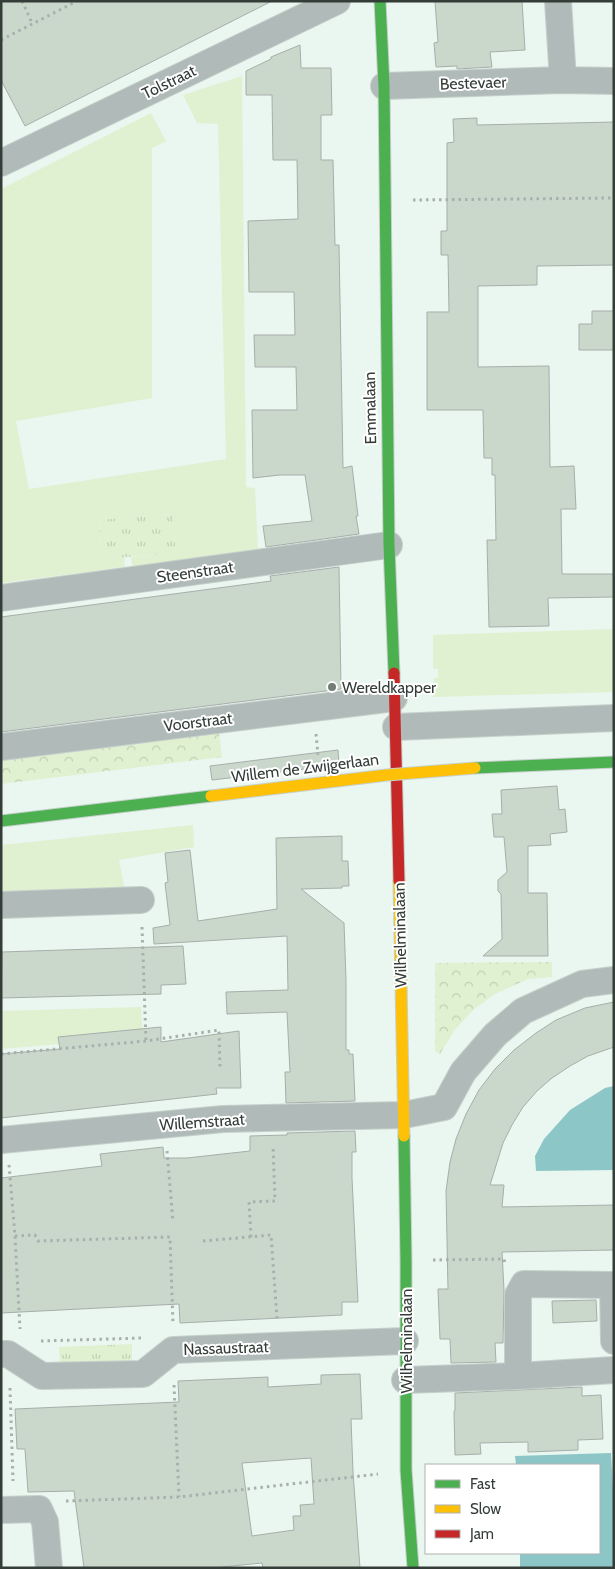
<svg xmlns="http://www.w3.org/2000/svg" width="615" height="1569" viewBox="0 0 615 1569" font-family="Cabin,sans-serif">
<defs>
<pattern id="forest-crowns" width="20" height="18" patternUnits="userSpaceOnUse" patternTransform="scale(1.25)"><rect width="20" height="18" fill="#dff1d1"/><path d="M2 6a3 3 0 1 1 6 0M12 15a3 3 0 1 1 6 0" fill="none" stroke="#c0d0b4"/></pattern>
<pattern id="park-tufts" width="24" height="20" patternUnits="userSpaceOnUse" patternTransform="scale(1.25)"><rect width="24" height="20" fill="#dff1d1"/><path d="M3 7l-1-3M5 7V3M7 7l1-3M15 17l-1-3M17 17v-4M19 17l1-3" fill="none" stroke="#c0d0b4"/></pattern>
</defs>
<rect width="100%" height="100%" fill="#eaf6f0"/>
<path fill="#dff1d1" d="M 242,76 L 246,487 L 255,488 L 258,550 L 132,567 L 131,557 L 176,553 L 173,514 L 99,520 L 102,559 L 124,557 L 125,567 L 1,583 L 1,189 L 151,113 L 166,141 L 152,148 L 152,398 L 16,421 L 29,489 L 226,459 L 218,124 L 197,123 L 183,95 Z
M 614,629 L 614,692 L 433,697 L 434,678 L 438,678 L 438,669 L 433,669 L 433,635 Z
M 193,825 L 194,847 L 119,860 L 125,891 L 1,895 L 1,845 Z
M 141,1007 L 143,1037 L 1,1049 L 1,1011 Z"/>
<path fill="url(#forest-crowns)" d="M 219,731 L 222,757 L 1,784 L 1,758 Z
M 552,962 L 552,977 L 528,979 L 495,994 L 473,1010 L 454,1031 L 440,1054 L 435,1051 L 435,963 Z"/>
<path fill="url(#park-tufts)" d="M 173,514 L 176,553 L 102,559 L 99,520 Z
M 132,1344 L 132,1366 L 60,1369 L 59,1347 Z"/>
<path fill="#8dc6c7" d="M 614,1086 L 614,1170 L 536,1171 L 535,1156 L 544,1139 L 570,1110 L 605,1088 Z
M 611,1453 L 614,1508 L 614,1568 L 520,1568 L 520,1553 L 599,1553 L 599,1465 L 516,1465 L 515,1456 Z"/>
<path fill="#cad8cc" stroke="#a7aeaa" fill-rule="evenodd" d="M 1,1 L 272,1 L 25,126 L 1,80 Z
M 435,1 L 522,1 L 525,50 L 490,52 L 492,67 L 457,69 L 457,66 L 436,67 L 434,43 L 438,42 Z
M 300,45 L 301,68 L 331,68 L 332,115 L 321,115 L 321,160 L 333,160 L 335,245 L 339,245 L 343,468 L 352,466 L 358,516 L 356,516 L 359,534 L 266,547 L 263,526 L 312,521 L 305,475 L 280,475 L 253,478 L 252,410 L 297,410 L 296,367 L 255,367 L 254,335 L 295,335 L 294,292 L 249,292 L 248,221 L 298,219 L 297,160 L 273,160 L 272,95 L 246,95 L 246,71 L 271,59 L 271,57 Z
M 477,118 L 477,125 L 614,122 L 614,265 L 537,266 L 537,285 L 478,286 L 478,367 L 549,366 L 550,467 L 574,466 L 576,509 L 561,509 L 562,574 L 614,574 L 614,597 L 548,598 L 549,626 L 489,627 L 487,540 L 496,540 L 495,475 L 492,475 L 492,458 L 484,458 L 483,410 L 427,410 L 427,312 L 449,312 L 448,255 L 441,255 L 441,231 L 447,231 L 447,143 L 454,142 L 453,119 Z
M 592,311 L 614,311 L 614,350 L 579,350 L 579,324 L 592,324 Z
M 339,567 L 341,689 L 1,732 L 1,617 L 271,581 L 270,576 Z
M 338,750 L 339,765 L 212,780 L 210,766 Z
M 557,786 L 559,810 L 565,809 L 567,832 L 550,834 L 551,845 L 528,846 L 528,893 L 547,893 L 548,956 L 483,956 L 502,939 L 501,894 L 498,891 L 498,880 L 507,872 L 504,837 L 494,837 L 492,814 L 502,814 L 501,790 Z
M 342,836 L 342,861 L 348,861 L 349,886 L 342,886 L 342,888 L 301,889 L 344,923 L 346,980 L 346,1050 L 349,1050 L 349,1054 L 353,1054 L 355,1101 L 286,1103 L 285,1072 L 290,1072 L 287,1012 L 227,1014 L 226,992 L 288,990 L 287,936 L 154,944 L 153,928 L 170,925 L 165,883 L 168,882 L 165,853 L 190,850 L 198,921 L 277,909 L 276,838 Z
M 183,946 L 186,984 L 161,985 L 161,994 L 1,998 L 2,952 Z
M 614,1002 L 614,1047 L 588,1056 L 570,1066 L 552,1078 L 537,1091 L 523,1107 L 512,1125 L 503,1143 L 490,1185 L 504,1185 L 502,1207 L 614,1205 L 614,1250 L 502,1252 L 504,1290 L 503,1343 L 495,1343 L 496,1362 L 451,1363 L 450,1339 L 440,1339 L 438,1289 L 448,1289 L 446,1191 L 450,1162 L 456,1139 L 466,1114 L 479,1090 L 495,1069 L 514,1050 L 536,1033 L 556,1020 L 585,1008 Z
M 161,1027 L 161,1042 L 239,1031 L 241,1088 L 216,1088 L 217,1094 L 1,1118 L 1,1054 L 60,1049 L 58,1037 Z
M 355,1131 L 356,1152 L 352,1152 L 352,1178 L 358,1302 L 342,1302 L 342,1315 L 180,1323 L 179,1304 L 1,1313 L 1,1178 L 102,1166 L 100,1154 L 163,1147 L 164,1158 L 187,1158 L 250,1151 L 250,1136 L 287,1135 L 287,1133 Z
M 596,1300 L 597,1321 L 553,1323 L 552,1301 Z
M 360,1374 L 362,1419 L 351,1419 L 353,1472 L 360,1568 L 263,1568 L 262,1563 L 212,1568 L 84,1568 L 74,1491 L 28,1492 L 25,1449 L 17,1449 L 15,1409 L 179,1402 L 178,1381 L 268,1377 L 268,1387 L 321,1384 L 321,1375 ZM 311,1458 L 314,1504 L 300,1505 L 301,1516 L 293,1516 L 294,1530 L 252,1536 L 242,1463 Z
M 582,1387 L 582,1396 L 601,1395 L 603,1439 L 578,1440 L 578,1450 L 528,1452 L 528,1442 L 480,1443 L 481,1454 L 455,1455 L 454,1411 L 455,1411 L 455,1393 Z"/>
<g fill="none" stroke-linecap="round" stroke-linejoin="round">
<g stroke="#c6d0cb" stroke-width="28">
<path id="street" d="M 558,1 L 563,80
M 384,86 L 563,80 L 614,81
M 1,163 L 337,1
M 1,598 L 389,545
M 396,727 L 614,718
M 1,747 L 394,698
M 1,905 L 141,900
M 1,1140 L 223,1119 L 404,1115 L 444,1107 L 463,1072 L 495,1035 L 523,1011 L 582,984 L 614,980
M 613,1285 L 614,1341
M 1,1354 L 8,1354 L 42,1376 L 143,1374 L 173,1350 L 405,1341
M 518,1376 L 614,1370
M 405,1380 L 518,1376 L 518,1295 L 524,1284 L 614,1285
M 1,1510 L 39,1509 L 45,1522 L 49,1568"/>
</g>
<g stroke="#c6d0cb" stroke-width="13">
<path id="fast" d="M 380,1 L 384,86 L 389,545 L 394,673
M 1,821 L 211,796
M 404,1136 L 406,1261 L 406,1470 L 413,1568"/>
</g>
<g stroke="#c6d0cb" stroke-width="13">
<path id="slow" d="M 399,881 L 404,1136"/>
</g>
<g stroke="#c6d0cb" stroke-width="13">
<path id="jam" d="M 394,673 L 399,881"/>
</g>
<path stroke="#a8b0ae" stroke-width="3" stroke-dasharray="2.5 4" stroke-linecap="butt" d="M 22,1 L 32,23
M 1,40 L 77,1
M 413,200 L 614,198
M 316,734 L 318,755
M 142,927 L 146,1041
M 1,1054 L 146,1041 L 219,1030 L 220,1069
M 167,1151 L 173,1222
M 9,1165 L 15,1236 L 20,1329
M 15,1236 L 35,1235 L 38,1241 L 170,1237 L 173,1324
M 251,1237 L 249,1202 L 275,1201 L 273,1146
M 203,1241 L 271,1235 L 277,1318
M 433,1260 L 504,1259 L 505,1264
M 41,1341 L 142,1338
M 174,1385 L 179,1497
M 10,1388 L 13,1481
M 66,1501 L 179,1497 L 378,1474"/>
<use href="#street" stroke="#b0bab8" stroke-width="26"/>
<use href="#fast" stroke="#4caf50" stroke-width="11"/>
<use href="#slow" stroke="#ffc107" stroke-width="11"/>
<use href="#jam" stroke="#c62828" stroke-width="11"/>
<g stroke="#c6d0cb" stroke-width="13" stroke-linecap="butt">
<path id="fast-bridge" d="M 475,768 L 614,762"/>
</g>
<g stroke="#c6d0cb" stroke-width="13" stroke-linecap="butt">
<path id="slow-bridge" d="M 211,796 L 387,775 L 475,768"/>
</g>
<use href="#fast-bridge" stroke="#4caf50" stroke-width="11"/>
<use href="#slow-bridge" stroke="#ffc107" stroke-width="11"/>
</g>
<circle fill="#747e78" stroke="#fff" stroke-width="2" cx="332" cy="687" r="5"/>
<g text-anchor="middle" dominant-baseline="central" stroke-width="4" stroke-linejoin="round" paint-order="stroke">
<g font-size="16" fill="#343d38" stroke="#fff">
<text transform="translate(169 82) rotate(-26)">Tolstraat</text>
<text transform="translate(473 83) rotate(-2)">Bestevaer</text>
<text transform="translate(370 408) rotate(-91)">Emmalaan</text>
<text transform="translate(195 572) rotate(-8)">Steenstraat</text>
<text transform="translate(198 722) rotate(-7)">Voorstraat</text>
<text transform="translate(305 768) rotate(-7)">Willem de Zwijgerlaan</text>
<text transform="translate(400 935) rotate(-91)">Wilhelminalaan</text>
<text transform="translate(202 1122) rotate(-4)">Willemstraat</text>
<text transform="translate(406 1341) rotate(-90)">Wilhelminalaan</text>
<text transform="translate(226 1348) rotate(-2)">Nassaustraat</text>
</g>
<g font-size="16" fill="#343d38" stroke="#fff" text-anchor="start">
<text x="342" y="687">Wereldkapper</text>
</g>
</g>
<rect width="615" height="1569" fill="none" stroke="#343d38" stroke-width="5"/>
<rect x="425" y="1464" width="175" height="90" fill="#ffffff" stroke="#aeb1af"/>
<rect x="435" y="1480" width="25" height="8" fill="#4caf50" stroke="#aeb1af"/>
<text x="470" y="1489" font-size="15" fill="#343d38">Fast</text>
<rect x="435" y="1505" width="25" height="8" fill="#ffc107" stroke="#aeb1af"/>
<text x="470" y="1514" font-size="15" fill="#343d38">Slow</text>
<rect x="435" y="1530" width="25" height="8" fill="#c62828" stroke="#aeb1af"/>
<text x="470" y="1539" font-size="15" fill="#343d38">Jam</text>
</svg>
